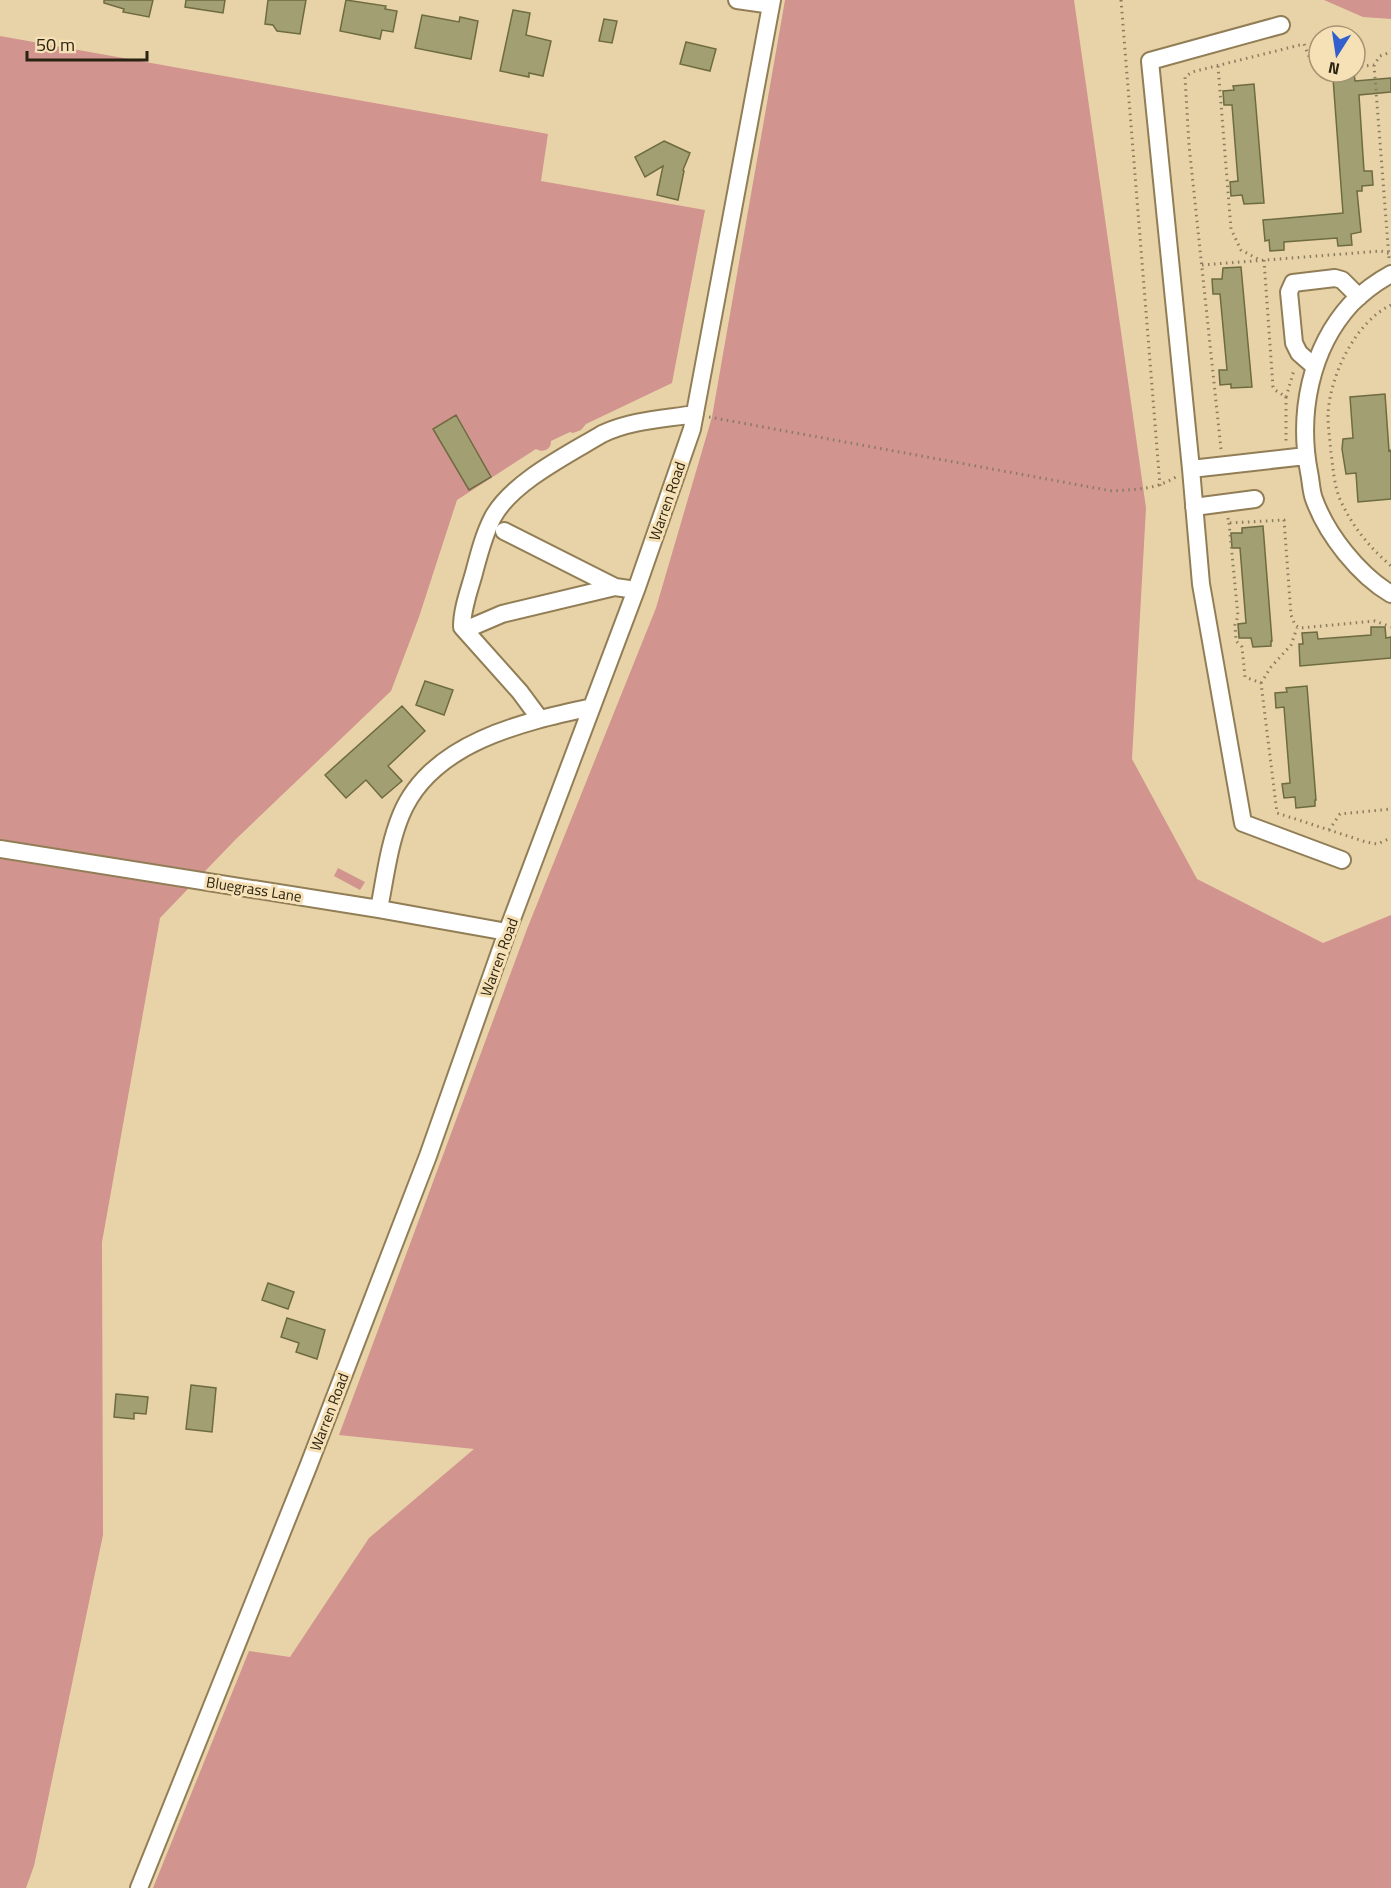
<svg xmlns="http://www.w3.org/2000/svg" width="1391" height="1888" viewBox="0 0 1391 1888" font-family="'Titillium Web',sans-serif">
<rect width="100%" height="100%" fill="#e8d3a8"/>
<path fill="#d1948e" d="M 785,0 L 1074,0 L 1146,508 L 1132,759 L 1197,879 L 1323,943 L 1391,915 L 1391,1888 L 153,1888 L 249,1651 L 290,1657 L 369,1538 L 474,1449 L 339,1435 L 527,929 L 656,608 L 712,417 Z
M 1324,0 L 1391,0 L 1391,19 L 1363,17 Z
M 0,36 L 548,134 L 541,181 L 705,210 L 672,383 L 586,424 L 581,430 L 573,433 L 570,432 L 551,441 C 551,450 543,453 536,449 L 457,500 L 419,617 L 391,691 L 236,839 L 160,918 L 102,1242 L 103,1535 L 34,1866 L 26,1888 L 0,1888 Z
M 338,868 L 365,882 L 360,890 L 334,876 Z"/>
<path fill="#a29f73" stroke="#6e6b40" stroke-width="1.5" d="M 104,0 L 153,0 L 149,17 L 123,12 L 124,9 L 104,3 Z
M 186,0 L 225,0 L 223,13 L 185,7 Z
M 268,0 L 306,0 L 300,34 L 277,31 L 273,25 L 265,24 Z
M 346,0 L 386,6 L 385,9 L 397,11 L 393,32 L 382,30 L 380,39 L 340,31 Z
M 513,10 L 530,13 L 526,35 L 551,41 L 543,76 L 529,73 L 529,77 L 500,71 Z
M 422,15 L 459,22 L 460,17 L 478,21 L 471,59 L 415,48 Z
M 604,19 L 617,21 L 612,43 L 599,41 Z
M 686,42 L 716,49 L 710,71 L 680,64 Z
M 1354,72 L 1355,81 L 1391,78 L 1391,92 L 1359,95 L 1364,171 L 1372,171 L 1373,185 L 1362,186 L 1362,191 L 1357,191 L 1361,232 L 1351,234 L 1352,245 L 1338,246 L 1337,238 L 1284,242 L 1284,250 L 1270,251 L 1269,240 L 1265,241 L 1263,220 L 1343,213 L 1333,78 L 1337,77 L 1336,73 Z
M 1254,84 L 1264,203 L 1244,204 L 1242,195 L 1231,196 L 1230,182 L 1238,181 L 1232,105 L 1224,105 L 1223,91 L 1234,90 L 1233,86 Z
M 664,141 L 690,153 L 683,170 L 684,171 L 678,200 L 657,195 L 663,166 L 645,177 L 635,157 Z
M 1241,267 L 1252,387 L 1231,388 L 1231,384 L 1220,385 L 1219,370 L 1227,370 L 1220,294 L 1213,294 L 1212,279 L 1222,279 L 1223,268 Z
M 1385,394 L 1389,451 L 1391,450 L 1391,499 L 1358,502 L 1356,473 L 1346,474 L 1342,449 L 1343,439 L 1353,438 L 1350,397 Z
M 456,415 L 491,477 L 469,490 L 433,429 Z
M 1263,526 L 1272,641 L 1271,641 L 1271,646 L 1253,647 L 1251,638 L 1239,638 L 1238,624 L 1246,623 L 1240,548 L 1232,548 L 1231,533 L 1242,533 L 1242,528 Z
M 1371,627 L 1385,627 L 1386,638 L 1391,637 L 1391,658 L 1300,666 L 1299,644 L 1303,644 L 1302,633 L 1317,632 L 1318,639 L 1371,635 Z
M 425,681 L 453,690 L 444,715 L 416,705 Z
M 1307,686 L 1316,800 L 1315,800 L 1315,806 L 1296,808 L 1295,797 L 1284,798 L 1282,784 L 1290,783 L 1284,707 L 1276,708 L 1275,693 L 1287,692 L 1286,688 Z
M 402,706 L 425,731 L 388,766 L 402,781 L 382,798 L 366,780 L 346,798 L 325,775 Z
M 268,1283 L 294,1292 L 288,1309 L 262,1300 Z
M 287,1318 L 325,1330 L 317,1359 L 296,1352 L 299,1343 L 281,1337 Z
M 191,1385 L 216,1388 L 212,1432 L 186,1429 Z
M 116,1394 L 148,1397 L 146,1414 L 134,1413 L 134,1419 L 114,1417 Z"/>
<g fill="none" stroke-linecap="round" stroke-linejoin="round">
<g stroke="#927e56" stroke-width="20">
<path id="minor" d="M 737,0 L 771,5
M 1281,25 L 1150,61 L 1191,469 L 1306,456
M 1391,274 C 1376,282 1363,292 1351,304 C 1310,349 1298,414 1309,472 C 1311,481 1311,491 1314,499 C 1327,535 1359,575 1391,594
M 1315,367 L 1299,353 L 1294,343 L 1289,292 L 1293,283 L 1335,278 L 1342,280 L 1359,297
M 1191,469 L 1201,584 L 1243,823 L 1342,860
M 1194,507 L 1255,499
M 504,531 L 615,587
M 474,626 L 502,614 L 615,587 L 636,590
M 540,719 L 520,692 L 462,627 C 462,609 469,591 474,573 C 479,554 484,534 493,517 C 512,482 569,454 602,434 C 631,420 664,419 695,414
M 0,849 L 379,909 L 507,932
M 379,909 C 385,878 389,844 401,815 C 431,742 523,722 592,707
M 139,1888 L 308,1467 L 428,1156 L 507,932 L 636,590 L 692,429 L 772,0"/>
</g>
<path stroke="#8a7c5e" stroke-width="3" stroke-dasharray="1.5 4.5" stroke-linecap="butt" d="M 1121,0 L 1160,486
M 1374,65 L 1389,258
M 1218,66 L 1231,229 L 1241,250 L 1260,260
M 1355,67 L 1374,65 L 1380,56 L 1391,52
M 1264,260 L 1273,387 L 1275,390 L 1286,397 L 1286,443
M 1202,265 L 1381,251 L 1391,254
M 1391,305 C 1355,322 1329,377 1328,416 C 1328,428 1330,440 1331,452 C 1333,468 1334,483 1339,497 C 1351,525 1369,547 1391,566
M 1286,397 L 1294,370
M 709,417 L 1112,491 C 1138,489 1154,490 1176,477
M 1221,449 L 1189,145 L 1185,77 L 1192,72 L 1304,44 L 1312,64 L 1319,65
M 1228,518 L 1229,523 L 1284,520 L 1291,615 L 1295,625 L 1300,628 L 1375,621 L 1391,627
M 1229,523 L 1238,616 L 1235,625 L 1236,641 L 1242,647 L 1245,677 L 1261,683 L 1277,813 L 1366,842 L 1377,844 L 1391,838
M 1261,683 L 1271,667 L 1291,645 L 1297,628
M 1329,830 L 1340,814 L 1391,809"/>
<use href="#minor" stroke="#fff" stroke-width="16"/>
</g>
<g text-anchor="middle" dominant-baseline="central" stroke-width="6" stroke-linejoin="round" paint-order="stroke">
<g font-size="15" fill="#2b2312" stroke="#f6e0b5">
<text transform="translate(667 501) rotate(-71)">Warren Road</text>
<text transform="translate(254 889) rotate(9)">Bluegrass Lane</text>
<text transform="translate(499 957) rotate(-70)">Warren Road</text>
<text transform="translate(329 1412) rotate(-69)">Warren Road</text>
</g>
</g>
<g transform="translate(1337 54) rotate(192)"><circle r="28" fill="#f6e0b5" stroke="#a59474" stroke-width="1.5"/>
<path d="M0-4.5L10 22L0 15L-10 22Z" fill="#325ece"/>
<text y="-9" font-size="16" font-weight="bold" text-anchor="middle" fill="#2b2312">N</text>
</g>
<path d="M27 51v9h120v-9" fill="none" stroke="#2b2312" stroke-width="3"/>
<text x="36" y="51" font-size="18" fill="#2b2312" stroke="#f6e0b5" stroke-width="4.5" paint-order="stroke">50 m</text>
</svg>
